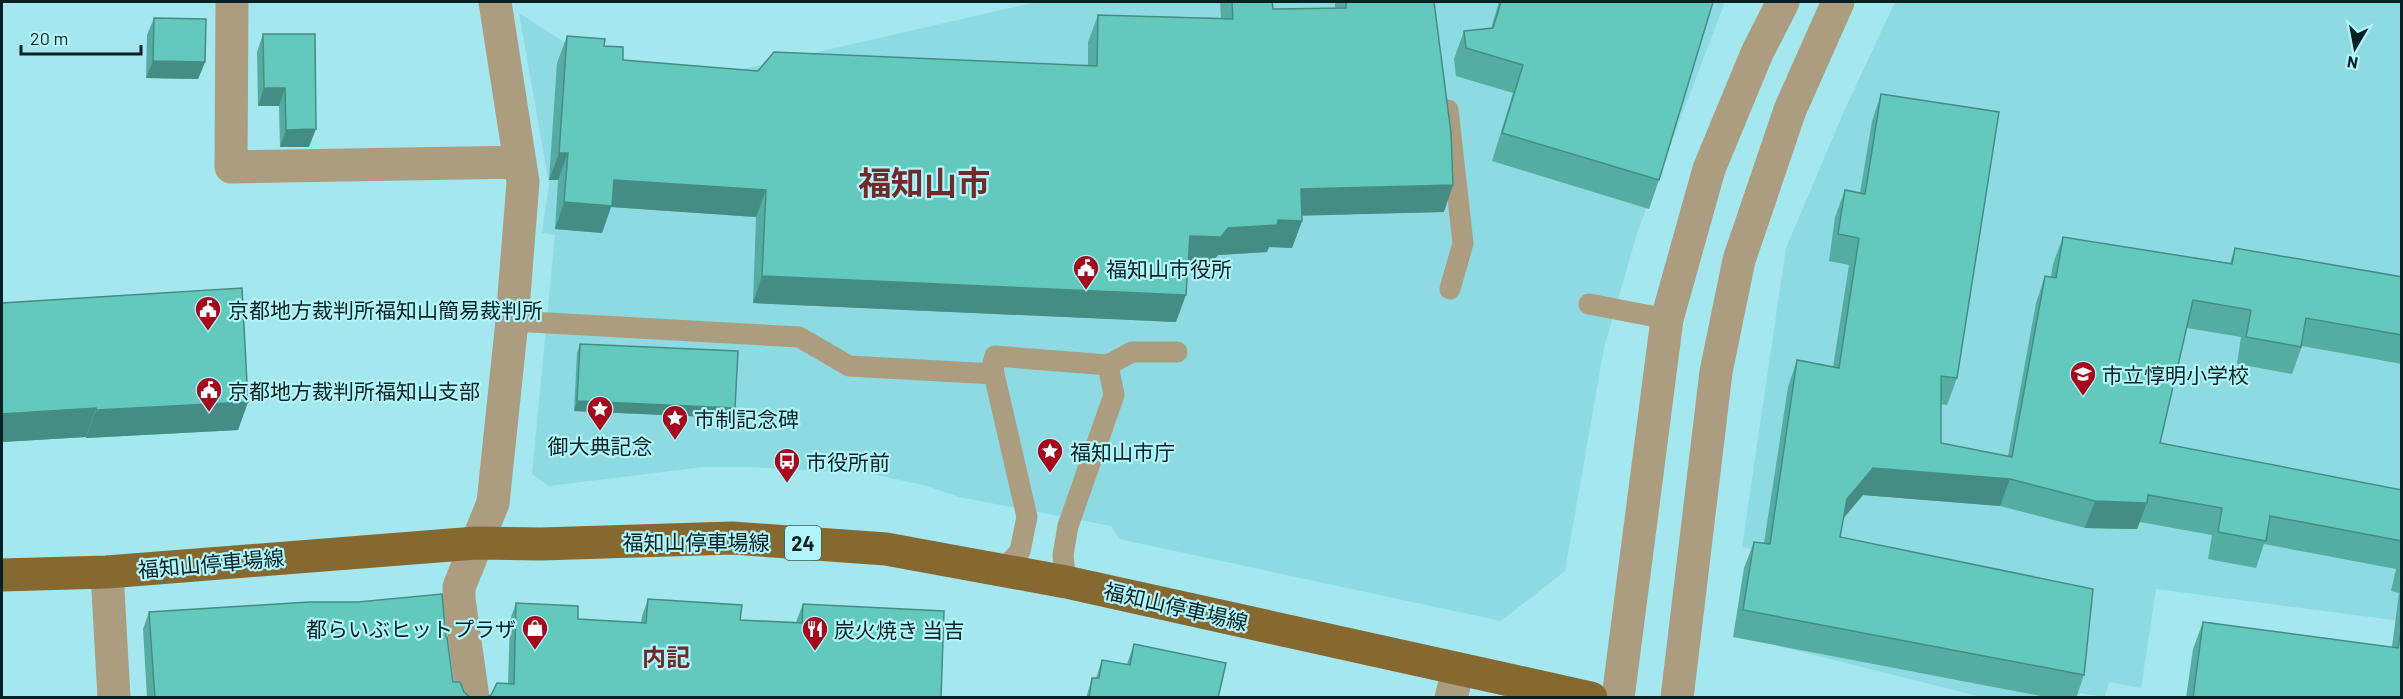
<svg xmlns="http://www.w3.org/2000/svg" width="2403" height="699" viewBox="0 0 2403 699" font-family="Barlow,'Noto Sans JP',sans-serif">
<rect width="100%" height="100%" fill="#a4e7ee"/>
<path fill="#8ddae2" d="M 1037,2 L 1725,2 L 1638,230 L 1604,348 L 1565,571 L 1501,621 L 1119,539 L 1111,526 L 959,497 L 927,486 L 873,474 L 747,467 L 703,467 L 549,486 L 532,474 L 555,235 L 542,233 L 549,184 L 519,13 L 572,47 L 641,77 L 717,75 Z
M 1895,2 L 2401,2 L 2401,621 L 2156,589 L 2141,688 L 2109,682 L 2105,697 L 2080,693 L 2077,698 L 1982,697 L 1766,643 L 1775,554 L 1742,547 L 1786,248 L 1845,109 Z"/>
<g fill="none" stroke-linecap="round" stroke-linejoin="round">
<path stroke="#ac9d80" stroke-width="21" d="M 1448,110 L 1463,243 L 1450,289
M 1589,304 L 1667,319
M 512,321 L 799,337 L 849,366 L 994,374
M 1003,570 L 1020,551 L 1027,517 L 994,374 L 993,363 L 995,356 L 1108,365 L 1132,352 L 1177,352
M 1066,582 L 1063,555 L 1068,526 L 1114,395 L 1108,365"/>
<path stroke="#ac9d80" stroke-width="33" d="M 232,2 L 231,167 L 520,162
M 107,572 L 114,698
M 473,698 L 459,599 L 459,587 L 493,503 L 512,321 L 523,182 L 495,2
M 1451,698 L 1458,669"/>
<path stroke="#ac9d80" stroke-width="33" d="M 1618,698 L 1667,319 L 1709,169 L 1757,53 L 1783,2
M 1677,698 L 1716,372 L 1739,260 L 1790,110 L 1838,2"/>
<path stroke="#856930" stroke-width="33" d="M 2,575 L 107,572 L 476,543 L 541,544 L 732,538 L 886,549 L 1066,582 L 1591,698"/>
</g>
<path fill="#55ada2" d="M 1220,2 L 1272,2 L 1273,9 L 1335,8 L 1335,2 L 1434,2 L 1444,212 L 1302,215 L 1302,221 L 1292,248 L 1269,247 L 1267,252 L 1218,255 L 1211,264 L 1188,263 L 1176,322 L 753,303 L 756,217 L 611,207 L 602,233 L 555,229 L 558,180 L 549,180 L 557,63 L 567,36 L 604,46 L 623,60 L 758,71 L 1088,66 L 1088,42 L 1098,15 L 1221,18 Z
M 1499,2 L 1713,2 L 1659,180 L 1649,209 L 1492,161 L 1513,93 L 1456,76 L 1454,59 L 1464,31 L 1491,28 Z
M 154,18 L 205,62 L 198,79 L 146,78 L 147,35 Z
M 263,34 L 309,147 L 280,147 L 279,106 L 258,106 L 257,52 Z
M 1881,94 L 1957,378 L 1947,405 L 1941,404 L 1941,443 L 2008,456 L 2036,303 L 2045,276 L 2051,277 L 2053,264 L 2063,237 L 2230,263 L 2235,248 L 2402,277 L 2402,364 L 2302,346 L 2292,374 L 2237,364 L 2241,337 L 2187,328 L 2160,443 L 2402,490 L 2402,698 L 2186,698 L 2193,649 L 2203,622 L 2392,647 L 2399,593 L 2391,591 L 2396,569 L 2264,544 L 2256,568 L 2208,559 L 2212,535 L 2140,522 L 2137,529 L 2085,528 L 2000,506 L 1863,495 L 1843,518 L 1840,537 L 2084,675 L 2076,698 L 2051,698 L 1733,637 L 1744,568 L 1754,542 L 1764,543 L 1788,387 L 1797,360 L 1833,367 L 1849,265 L 1829,261 L 1835,217 L 1845,190 L 1860,193 L 1872,121 Z
M 2,303 L 248,402 L 238,430 L 86,438 L 86,437 L 2,442 Z
M 580,344 L 735,408 L 732,418 L 574,411 L 577,353 Z
M 648,599 L 740,620 L 796,622 L 803,604 L 941,698 L 491,695 L 508,683 L 510,620 L 516,603 L 578,619 L 641,622 L 642,616 Z
M 149,612 L 446,637 L 453,682 L 471,698 L 147,698 L 143,629 Z
M 1134,644 L 1218,698 L 1086,698 L 1092,678 L 1096,678 L 1102,660 L 1127,664 Z"/>
<path fill="#458d84" d="M 153,61 L 205,62 L 198,79 L 146,78 Z
M 264,88 L 285,88 L 279,106 L 258,106 Z
M 316,129 L 309,147 L 280,147 L 286,130 Z
M 559,153 L 568,153 L 558,180 L 549,180 Z
M 614,180 L 766,190 L 756,217 L 611,207 L 602,233 L 555,229 L 564,202 Z
M 1453,185 L 1444,212 L 1291,216 L 1301,189 Z
M 1278,220 L 1302,221 L 1292,248 L 1269,247 L 1267,252 L 1218,255 L 1211,264 L 1180,263 L 1190,236 L 1228,228 Z
M 762,276 L 1186,295 L 1176,322 L 753,303 Z
M 577,401 L 735,408 L 732,418 L 574,411 Z
M 248,402 L 238,430 L 86,438 L 96,410 Z
M 96,408 L 86,437 L 2,442 L 2,414 Z
M 1873,468 L 2010,479 L 2000,506 L 1863,495 L 1837,526 L 1847,499 Z
M 2095,501 L 2147,503 L 2137,529 L 2085,528 Z"/>
<path fill="#63c9bc" stroke="#458d84" stroke-width="1.5" d="M 1232,2 L 1272,2 L 1273,9 L 1346,8 L 1346,2 L 1434,2 L 1451,133 L 1453,185 L 1301,189 L 1302,221 L 1278,220 L 1277,225 L 1228,228 L 1221,237 L 1190,236 L 1186,295 L 762,276 L 766,190 L 614,180 L 612,206 L 564,202 L 568,153 L 559,153 L 567,36 L 605,39 L 604,46 L 623,47 L 623,60 L 758,71 L 774,52 L 1097,66 L 1098,15 L 1233,19 Z
M 1501,2 L 1713,2 L 1659,180 L 1502,133 L 1523,65 L 1466,48 L 1464,31 L 1493,28 Z
M 154,18 L 206,19 L 205,62 L 153,61 Z
M 263,34 L 315,34 L 316,129 L 286,130 L 285,88 L 264,88 Z
M 1881,94 L 1999,112 L 1957,378 L 1941,376 L 1941,443 L 2012,457 L 2045,276 L 2056,278 L 2063,237 L 2232,264 L 2235,248 L 2402,277 L 2402,335 L 2306,318 L 2301,347 L 2246,337 L 2251,310 L 2193,300 L 2160,443 L 2402,490 L 2402,541 L 2270,516 L 2266,541 L 2218,532 L 2222,508 L 2148,495 L 2147,503 L 2095,501 L 2010,479 L 1873,468 L 1847,499 L 1840,537 L 2093,589 L 2084,675 L 1743,610 L 1754,542 L 1770,544 L 1797,360 L 1839,368 L 1859,238 L 1838,234 L 1845,190 L 1865,194 Z
M 242,288 L 248,402 L 96,410 L 96,408 L 2,414 L 2,303 Z
M 580,344 L 738,351 L 735,408 L 577,401 Z
M 442,594 L 446,637 L 447,637 L 453,682 L 460,682 L 464,692 L 471,698 L 409,698 L 408,697 L 401,698 L 155,698 L 149,612 L 309,602 L 358,602 Z
M 648,599 L 742,605 L 740,620 L 802,623 L 803,604 L 944,611 L 941,698 L 486,698 L 491,695 L 497,683 L 514,684 L 516,603 L 578,606 L 578,619 L 646,623 Z
M 2203,622 L 2398,648 L 2402,624 L 2402,698 L 2193,698 Z
M 1134,644 L 1226,663 L 1218,698 L 1089,698 L 1092,678 L 1099,678 L 1102,660 L 1130,665 Z"/>
<defs>
<g id="civic-pin" transform="scale(1.35)"><path d="M0 17L-7.5 6A9.5 9.5 0 1 1 7.5 6Z" fill="#a4091e" stroke="#b1f5fb"/><path d="M-.6-6.5H3V-4.5H.6V-3L4-1V1h2V6H-6V1h2V-1L-.6-3ZM-1.2 2.5V6h2.4V2.5Z" fill="#fff"/></g>
<g id="school-pin" transform="scale(1.35)"><path d="M0 17L-7.5 6A9.5 9.5 0 1 1 7.5 6Z" fill="#a4091e" stroke="#b1f5fb"/><path d="M0-5L7-2L0 1L-7-2ZM-4 1L0 2.5L4 1V4Q0 6-4 4Z" fill="#fff"/></g>
<g id="sight-pin" transform="scale(1.35)"><path d="M0 17L-7.5 6A9.5 9.5 0 1 1 7.5 6Z" fill="#a4091e" stroke="#b1f5fb"/><path d="M0-6L1.8-2.2L6-1.7L2.9 1.2L3.7 5.4L0 3.3L-3.7 5.4L-2.9 1.2L-6-1.7L-1.8-2.2Z" fill="#fff"/></g>
<g id="bus-pin" transform="scale(1.35)"><path d="M0 17L-7.5 6A9.5 9.5 0 1 1 7.5 6Z" fill="#a4091e" stroke="#b1f5fb"/><path d="M-5-6H5V4H4V6H2V4H-2V6H-4V4H-5ZM-3.5-4V0h7V-4ZM-3.5 1.2v1.5H-2V1.2ZM2 1.2v1.5H3.5V1.2Z" fill="#fff"/></g>
<g id="shop-pin" transform="scale(1.35)"><path d="M0 17L-7.5 6A9.5 9.5 0 1 1 7.5 6Z" fill="#a4091e" stroke="#b1f5fb"/><path d="M-5-2.5h2.3a2.7 3.5 0 0 1 5.4 0H5L5.5 6h-11ZM-1.5-2.5h3a1.5 2.3 0 0 0-3 0Z" fill="#fff"/></g>
<g id="restaurant-pin" transform="scale(1.35)"><path d="M0 17L-7.5 6A9.5 9.5 0 1 1 7.5 6Z" fill="#a4091e" stroke="#b1f5fb"/><path d="M-5-6h1v4h1v-4h1v4h1v-4h1v5L-1.5 .5V6h-2V.5L-5-1ZM5-6V6H3V1.5H1.5Q1.5-4 5-6Z" fill="#fff"/></g>
</defs>
<g fill-rule="evenodd">
<use href="#civic-pin" x="1086" y="268"/>
<use href="#civic-pin" x="208" y="309"/>
<use href="#school-pin" x="2083" y="374"/>
<use href="#civic-pin" x="209" y="390"/>
<use href="#sight-pin" x="600" y="409"/>
<use href="#sight-pin" x="675" y="418"/>
<use href="#sight-pin" x="1050" y="451"/>
<use href="#bus-pin" x="787" y="461"/>
<use href="#shop-pin" x="535" y="628"/>
<use href="#restaurant-pin" x="815" y="629"/>
</g>
<g text-anchor="middle" dominant-baseline="central" stroke-width="4.5" stroke-linejoin="round" paint-order="stroke">
<rect fill="#b1f5fb" stroke="#396164" stroke-width="1.5" x="785" y="526" width="36" height="34" rx="4.5"/>
<g font-size="20" font-weight="bold" fill="#052124">
<text x="803" y="543">24</text>
</g>
<g font-size="21" fill="#052124" stroke="#b1f5fb" text-anchor="start">
<text x="1106" y="268">福知山市役所</text>
<text x="228" y="309">京都地方裁判所福知山簡易裁判所</text>
<text x="2102" y="374">市立惇明小学校</text>
<text x="228" y="390">京都地方裁判所福知山支部</text>
<text x="694" y="418">市制記念碑</text>
<text x="600" y="445" text-anchor="middle">御大典記念</text>
<text x="1070" y="451">福知山市庁</text>
<text x="806" y="461">市役所前</text>
<text x="516" y="628" text-anchor="end">都らいぶヒットプラザ</text>
<text x="834" y="629">炭火焼き 当吉</text>
</g>
<g font-size="21" fill="#052124" stroke="#b1f5fb">
<text x="696" y="541">福知山停車場線</text>
<text transform="translate(211 563) rotate(-5)">福知山停車場線</text>
<text transform="translate(1176 606) rotate(13)">福知山停車場線</text>
</g>
<g font-size="24" font-weight="bold" fill="#702a29" stroke="#b1f5fb">
<text x="666" y="656">内記</text>
</g>
<g font-size="33" font-weight="bold" fill="#702a29" stroke="#b1f5fb">
<text x="924" y="182">福知山市</text>
</g>
</g>
<rect width="2403" height="699" fill="none" stroke="#052124" stroke-width="6"/>
<g transform="translate(2355 48) rotate(190)" stroke="#b1f5fb" stroke-width="4.5" paint-order="stroke">
<path d="M0-4.5L10 22L0 15L-10 22Z" fill="#052124"/>
<text y="-9" font-size="16" font-weight="bold" text-anchor="middle" fill="#052124">N</text>
</g>
<path d="M21 45v9h120v-9" fill="none" stroke="#052124" stroke-width="3"/>
<text x="30" y="45" font-size="18" fill="#052124" stroke="#b1f5fb" stroke-width="4.5" paint-order="stroke">20 m</text>
</svg>
